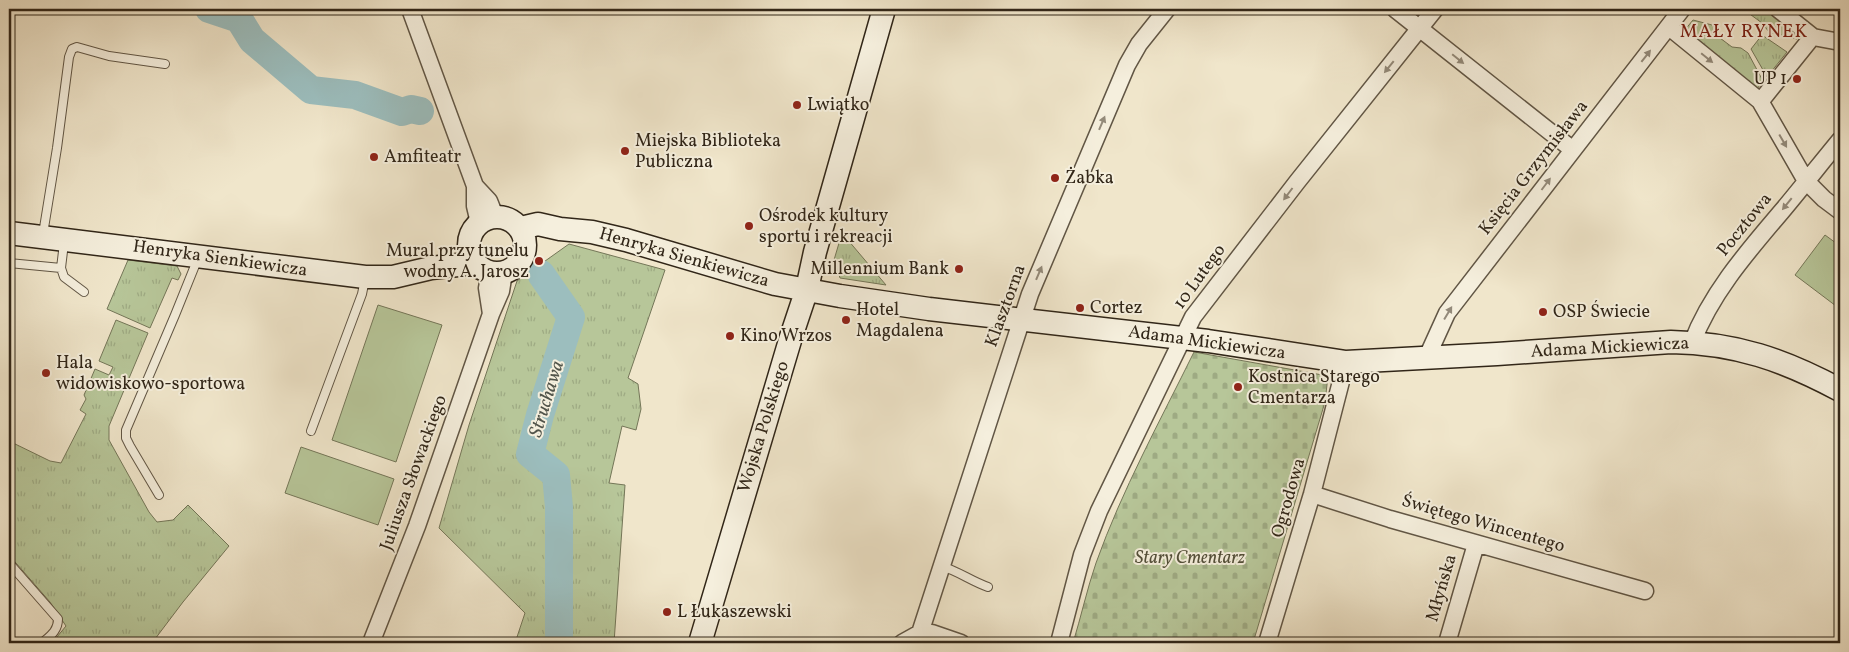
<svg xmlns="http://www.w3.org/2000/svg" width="1849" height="652" viewBox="0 0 1849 652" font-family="Vollkorn,serif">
<defs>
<pattern id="grass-tufts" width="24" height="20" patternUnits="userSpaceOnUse" patternTransform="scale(1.25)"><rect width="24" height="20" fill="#b7c699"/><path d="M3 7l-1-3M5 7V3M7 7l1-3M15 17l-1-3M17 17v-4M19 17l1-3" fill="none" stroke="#9eaa83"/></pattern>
<pattern id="cemetery-stones" width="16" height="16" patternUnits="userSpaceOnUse" patternTransform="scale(1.25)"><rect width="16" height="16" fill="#b7c699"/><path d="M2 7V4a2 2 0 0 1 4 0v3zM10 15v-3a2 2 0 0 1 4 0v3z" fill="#9eaa83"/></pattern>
</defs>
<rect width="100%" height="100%" fill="#f0e6cb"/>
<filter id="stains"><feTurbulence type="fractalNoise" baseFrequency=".004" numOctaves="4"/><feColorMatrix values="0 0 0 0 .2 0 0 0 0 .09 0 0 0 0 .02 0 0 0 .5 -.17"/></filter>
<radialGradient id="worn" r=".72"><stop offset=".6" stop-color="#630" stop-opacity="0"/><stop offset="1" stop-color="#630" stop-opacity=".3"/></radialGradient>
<path fill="url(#grass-tufts)" stroke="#747658" d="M 1743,9 L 1768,9 L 1800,34 L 1797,39 L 1769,32 L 1762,23 Z
M 1693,20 L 1712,25 L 1718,31 L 1716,35 L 1732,47 L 1741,48 L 1748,53 L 1763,81 L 1757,89 L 1684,31 Z
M 1762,35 L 1787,52 L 1767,77 L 1751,49 Z
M 842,233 L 886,285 L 840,278 L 834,260 Z
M 569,244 L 665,270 L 628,378 L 638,384 L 641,409 L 636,430 L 622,426 L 609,483 L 625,485 L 614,643 L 515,643 L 525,613 L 439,528 L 469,425 L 517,281 Z
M 128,260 L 177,266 L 181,274 L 178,280 L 172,278 L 150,328 L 107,309 Z
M 116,320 L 148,333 L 109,426 L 109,440 L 149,512 L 157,522 L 173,520 L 188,505 L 229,546 L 183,602 L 152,643 L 52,643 L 66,626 L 50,602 L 9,555 L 9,441 L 50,461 L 61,463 L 86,414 L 80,410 L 86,399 L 84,395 L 95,369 L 109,375 L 113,367 L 99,361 Z"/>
<path fill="url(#cemetery-stones)" stroke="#747658" d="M 1194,352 L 1328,376 L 1325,402 L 1253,643 L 1073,643 C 1081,617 1087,589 1096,563 C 1122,490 1160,421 1194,352 Z"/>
<path fill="#b7c699" stroke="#747658" d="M 1825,235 L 1840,246 L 1840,309 L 1795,275 Z
M 378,305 L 442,325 L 396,462 L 332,440 Z
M 301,447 L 394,479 L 378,525 L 285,493 Z"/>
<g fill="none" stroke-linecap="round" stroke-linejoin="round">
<path stroke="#9cbebe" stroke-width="28" d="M 209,9 L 239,19 L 252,40 L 311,90 L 355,95 L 402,112 L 411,109 L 420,111
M 541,274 L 571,317 L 540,415 L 530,454 L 556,475 L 559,507 L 559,643"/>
<g stroke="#615645" stroke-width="10">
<path id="lane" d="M 43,234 L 57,148 L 69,57 L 72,49 L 77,47 L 109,56 L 165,64
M 64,243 L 61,268 L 64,277 L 84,292
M 9,263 L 61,268
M 311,431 L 362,294 L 365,279
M 159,495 L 130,446 L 126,438 L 126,430 L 175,315 L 198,258
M 9,563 L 58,619 C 58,631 50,636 42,643
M 941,566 C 958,571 971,581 988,587"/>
</g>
<g stroke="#615645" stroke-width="19">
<path id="street" d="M 410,9 L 475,186 L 475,206 L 479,223
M 1395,9 L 1573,150
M 1778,9 L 1813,37 L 1840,42
M 1669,27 L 1760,101 L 1806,181 L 1824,199 L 1840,211
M 1764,97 L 1809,41
M 475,186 L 489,201 L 495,216
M 490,272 L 487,288 L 491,314
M 1692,343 C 1711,293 1748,251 1782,211 C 1802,187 1821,163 1840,140
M 1427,357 L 1447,313 L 1682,9
M 1312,494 L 1390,519 L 1645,591
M 920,633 L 1030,294 L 1127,65 L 1139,44 L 1167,9
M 371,643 L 417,526 L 491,314 L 501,291 L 504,272
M 902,643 L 920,633 L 932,633 L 961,643
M 1059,643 L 1082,555 L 1099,511 L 1193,317 L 1297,182 L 1435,9
M 1267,643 L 1312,494 L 1346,362
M 1447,643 L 1476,544"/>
</g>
<g stroke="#312618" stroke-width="25">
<path id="secondary" d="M469 245a28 28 0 1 1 56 0a28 28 0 1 1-56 0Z
M 521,228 L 538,224 L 560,229 L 592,232 L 626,240 L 775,284 L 840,296 L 929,309 L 1208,341 L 1346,362 L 1497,354 L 1671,342 C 1736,343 1784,360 1840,390
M 9,233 L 365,277 L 393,277 L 431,268 L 476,263
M 700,643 L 791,337 L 807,289 L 815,252 L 884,9"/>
</g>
<use href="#lane" stroke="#f5efdd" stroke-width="8"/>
<use href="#street" stroke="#f5efdd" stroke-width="16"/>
<use href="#secondary" stroke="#f5efdd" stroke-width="22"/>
</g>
<defs><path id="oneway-solid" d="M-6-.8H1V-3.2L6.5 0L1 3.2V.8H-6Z" transform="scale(1.25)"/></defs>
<g fill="#938a7a">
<use href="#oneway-solid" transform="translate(1646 56) rotate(-52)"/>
<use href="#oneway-solid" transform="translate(1707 58) rotate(39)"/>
<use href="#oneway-solid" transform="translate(1458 59) rotate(39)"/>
<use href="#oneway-solid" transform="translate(1389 67) rotate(129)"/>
<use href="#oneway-solid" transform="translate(1102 123) rotate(-67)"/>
<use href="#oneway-solid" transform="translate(1783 141) rotate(60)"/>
<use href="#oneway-solid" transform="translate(1546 184) rotate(-53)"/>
<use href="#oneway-solid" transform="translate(1288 194) rotate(127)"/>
<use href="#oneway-solid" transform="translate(1787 204) rotate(129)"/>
<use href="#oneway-solid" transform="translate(1039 273) rotate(-67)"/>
<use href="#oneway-solid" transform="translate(1448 313) rotate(-59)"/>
</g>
<g fill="#8f2418" stroke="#f5efdd" stroke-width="2">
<circle cx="1797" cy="79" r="5"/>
<circle cx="797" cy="105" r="5"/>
<circle cx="625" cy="151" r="5"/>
<circle cx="374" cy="157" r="5"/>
<circle cx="1055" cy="178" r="5"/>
<circle cx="749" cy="226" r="5"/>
<circle cx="539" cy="261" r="5"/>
<circle cx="959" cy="269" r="5"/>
<circle cx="1080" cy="308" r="5"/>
<circle cx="1543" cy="312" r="5"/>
<circle cx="846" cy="320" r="5"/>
<circle cx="730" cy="336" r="5"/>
<circle cx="46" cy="373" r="5"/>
<circle cx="1238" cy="387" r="5"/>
<circle cx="667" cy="612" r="5"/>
</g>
<g text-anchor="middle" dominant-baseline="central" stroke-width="4" stroke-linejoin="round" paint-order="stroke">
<g font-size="18" fill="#312618" stroke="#f5efdd" text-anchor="start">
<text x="1787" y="79" text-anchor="end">UP 1</text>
<text x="807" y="105">Lwiątko</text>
<text x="635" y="141">Miejska Biblioteka<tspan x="635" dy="21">Publiczna</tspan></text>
<text x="384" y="157">Amfiteatr</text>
<text x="1065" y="178">Żabka</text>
<text x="759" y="216">Ośrodek kultury<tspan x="759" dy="21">sportu i rekreacji</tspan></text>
<text x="529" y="251" text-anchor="end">Mural przy tunelu<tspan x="529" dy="21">wodny A. Jarosz</tspan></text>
<text x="949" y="269" text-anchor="end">Millennium Bank</text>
<text x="1090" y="308">Cortez</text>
<text x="856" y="310">Hotel<tspan x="856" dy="21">Magdalena</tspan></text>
<text x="1553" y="312">OSP Świecie</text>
<text x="740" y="336">Kino Wrzos</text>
<text x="56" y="363">Hala<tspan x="56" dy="21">widowiskowo-sportowa</tspan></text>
<text x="1248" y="377">Kostnica Starego<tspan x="1248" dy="21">Cmentarza</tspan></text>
<text x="677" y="612">L Łukaszewski</text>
</g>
<g font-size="18" fill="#312618" stroke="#f5efdd">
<text transform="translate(1534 168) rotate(-52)">Księcia Grzymisława</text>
<text transform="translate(1745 225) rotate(-51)">Pocztowa</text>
<text transform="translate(684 258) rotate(16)">Henryka Sienkiewicza</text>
<text transform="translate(220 259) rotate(8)">Henryka Sienkiewicza</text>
<text transform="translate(1200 277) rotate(-54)">10 Lutego</text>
<text transform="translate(1006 306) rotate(-70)">Klasztorna</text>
<text transform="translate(1207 343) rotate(8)">Adama Mickiewicza</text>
<text transform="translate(1610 348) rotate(-3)">Adama Mickiewicza</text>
<text transform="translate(764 427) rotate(-73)">Wojska Polskiego</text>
<text transform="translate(414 473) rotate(-70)">Juliusza Słowackiego</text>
<text transform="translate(1289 498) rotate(-74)">Ogrodowa</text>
<text transform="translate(1483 524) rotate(16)">Świętego Wincentego</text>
<text transform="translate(1442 588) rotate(-74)">Młyńska</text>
</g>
<g font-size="18" font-style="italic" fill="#524e38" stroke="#f5efdd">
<text x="1190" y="558">Stary Cmentarz</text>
</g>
<g font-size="19" letter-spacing="1" fill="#7a1f14" stroke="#f5efdd">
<text x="1744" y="32">MAŁY RYNEK</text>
</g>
<g font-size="19" font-style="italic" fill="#51544a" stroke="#f5efdd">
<text transform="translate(547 399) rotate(-73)">Struchawa</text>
</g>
</g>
<rect width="1849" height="652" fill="none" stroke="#f0e6cb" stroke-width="30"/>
<rect x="10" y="10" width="1829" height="632" fill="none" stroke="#312618" stroke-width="2.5"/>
<rect x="15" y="15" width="1819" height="622" fill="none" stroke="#312618"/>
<rect width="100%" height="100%" filter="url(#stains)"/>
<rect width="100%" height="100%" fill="url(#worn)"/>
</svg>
